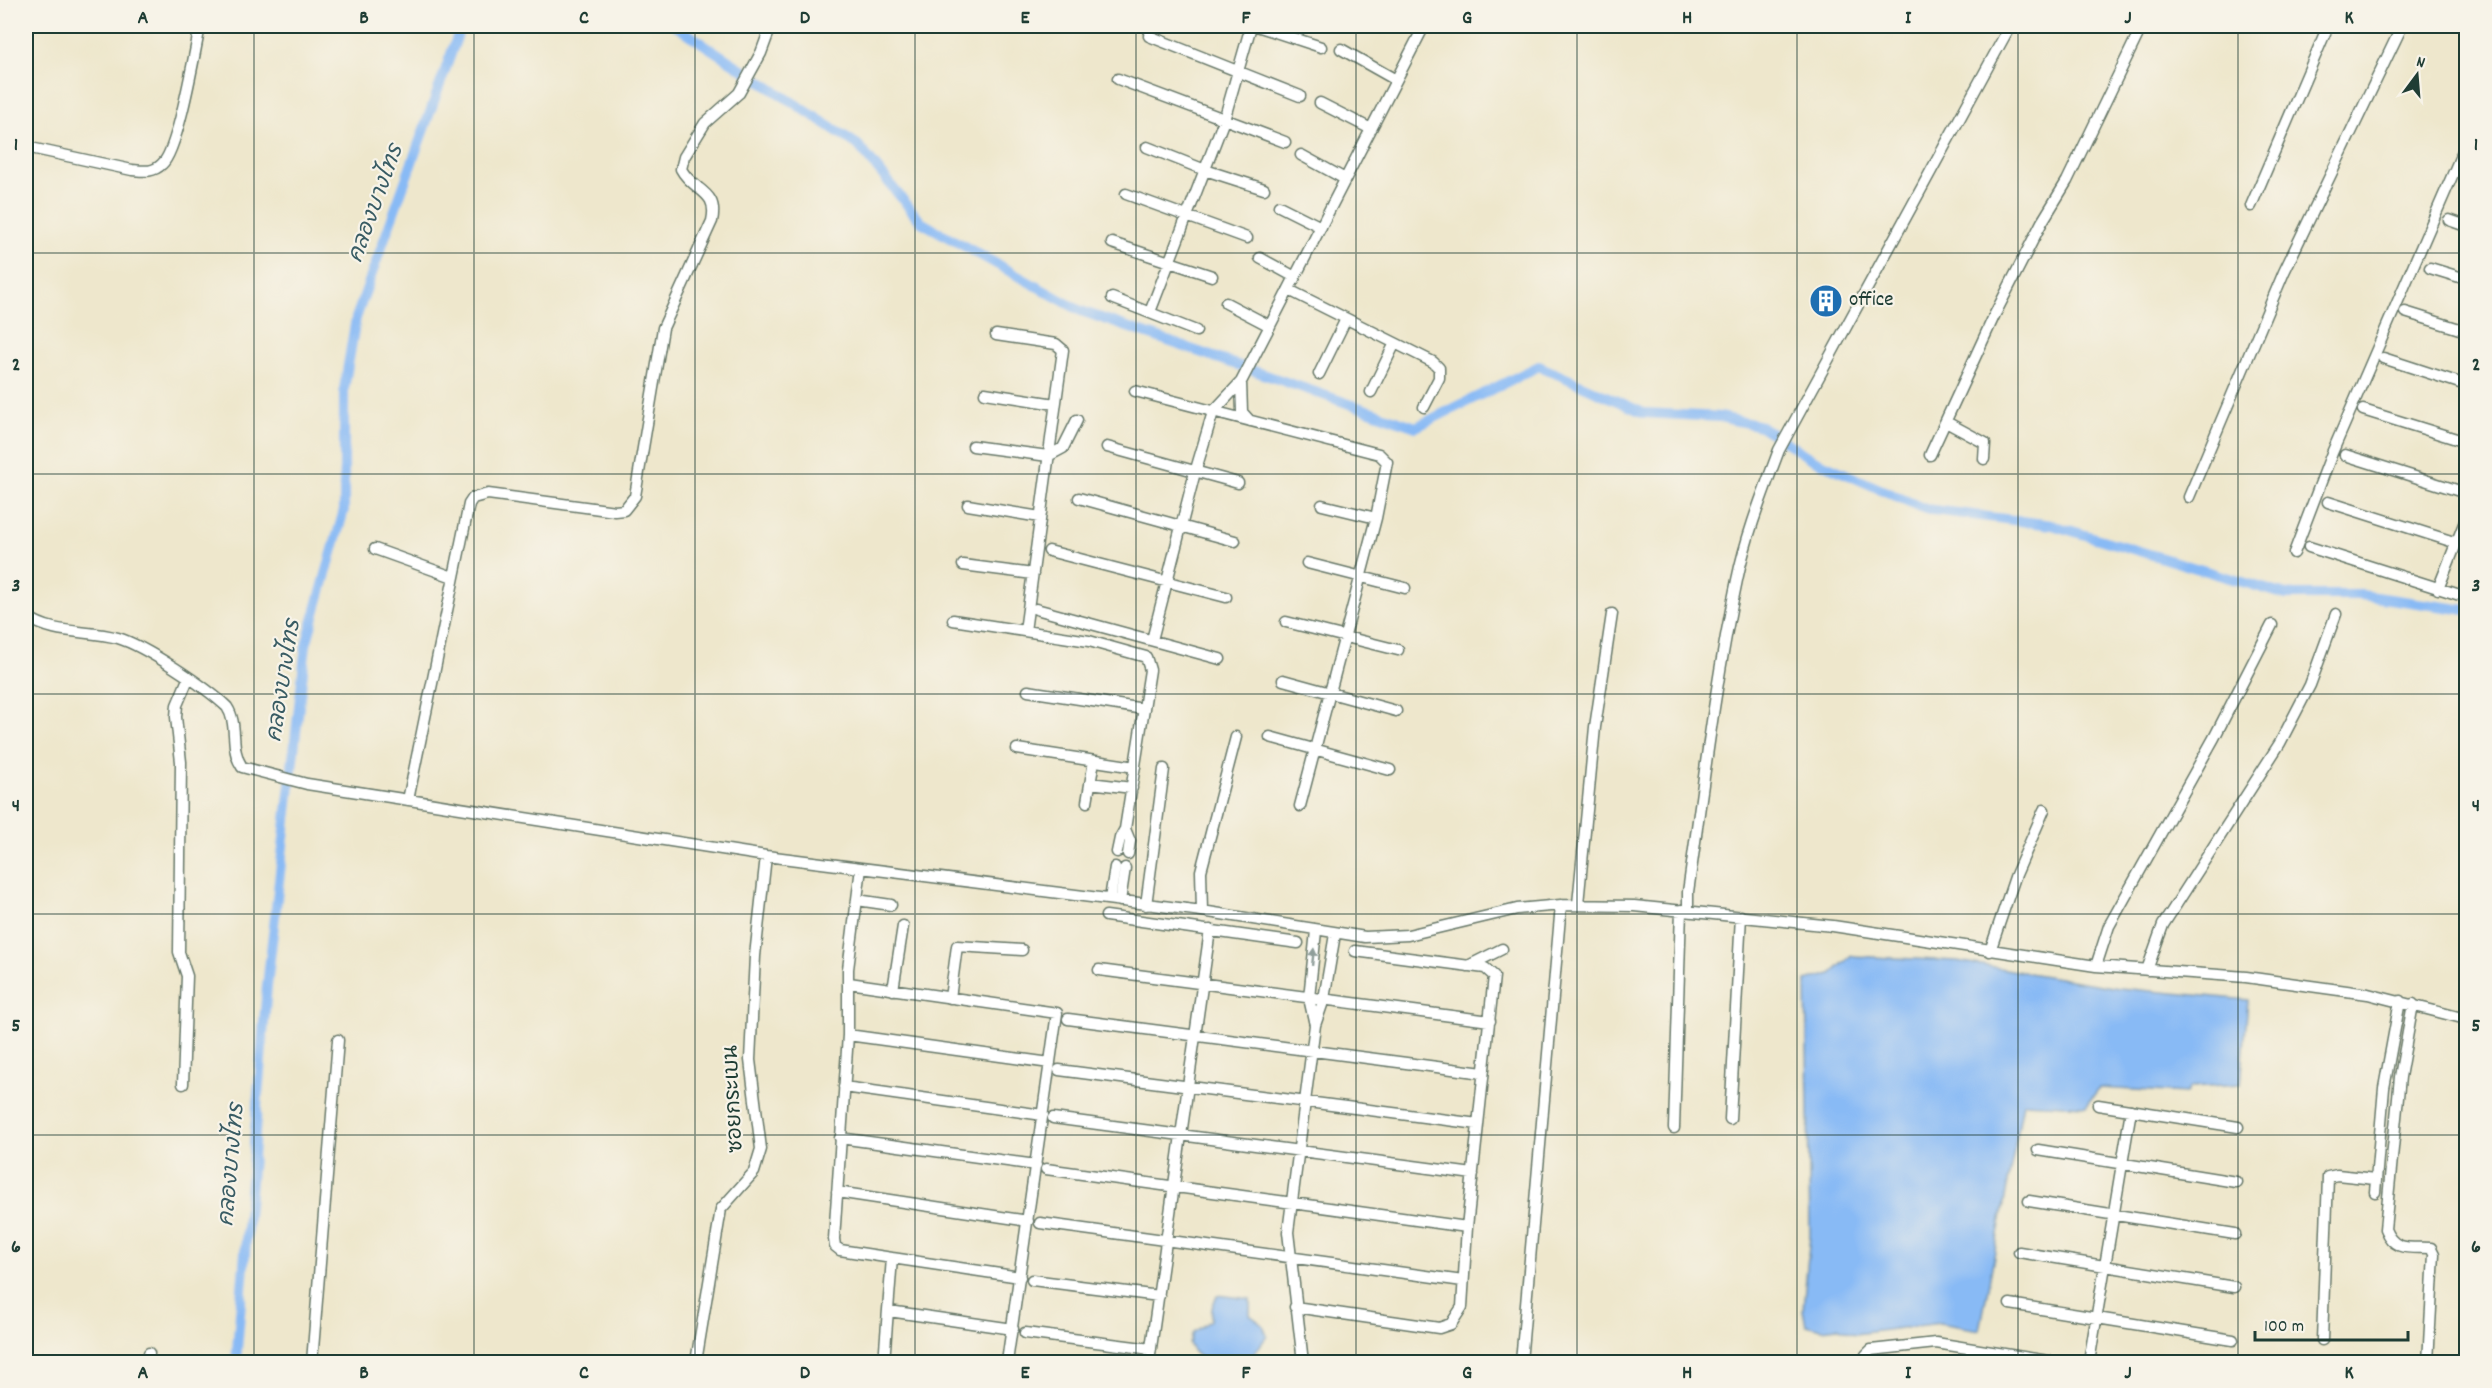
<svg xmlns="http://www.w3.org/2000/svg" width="2492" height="1388" viewBox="0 0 2492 1388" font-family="Dekko,'Playpen Sans Thai',sans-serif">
<rect width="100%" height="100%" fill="#f7f3e8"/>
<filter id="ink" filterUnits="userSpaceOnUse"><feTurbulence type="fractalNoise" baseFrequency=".0167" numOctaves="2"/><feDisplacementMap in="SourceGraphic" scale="12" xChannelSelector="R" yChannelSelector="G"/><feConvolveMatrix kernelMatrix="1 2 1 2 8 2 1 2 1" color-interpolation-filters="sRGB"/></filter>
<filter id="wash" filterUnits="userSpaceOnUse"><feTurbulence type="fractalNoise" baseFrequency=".008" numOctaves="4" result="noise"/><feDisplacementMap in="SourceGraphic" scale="24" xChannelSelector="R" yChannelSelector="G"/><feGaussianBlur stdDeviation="1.35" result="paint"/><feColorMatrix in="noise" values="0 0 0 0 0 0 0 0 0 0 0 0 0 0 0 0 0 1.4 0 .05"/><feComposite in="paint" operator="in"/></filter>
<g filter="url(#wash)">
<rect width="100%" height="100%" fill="#eee7cc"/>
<path fill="#88baf5" stroke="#547c94" stroke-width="1.5" d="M 1851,956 L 1957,961 L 2119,988 L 2248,1000 L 2241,1084 L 2190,1087 L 2186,1093 L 2099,1088 L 2086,1106 L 2023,1103 L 1980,1330 L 1940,1323 L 1855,1334 L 1837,1327 L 1822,1329 L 1806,1325 L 1803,1310 L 1810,1235 L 1806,981 L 1831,974 Z
M 1217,1295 L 1250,1299 L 1250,1315 L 1263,1325 L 1267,1336 L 1254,1354 L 1251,1362 C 1229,1363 1200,1368 1189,1344 L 1193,1333 L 1211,1320 L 1212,1308 Z"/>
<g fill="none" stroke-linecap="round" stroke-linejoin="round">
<path stroke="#88baf5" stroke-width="10" d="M 676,26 L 858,145 L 921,222 L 1081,311 L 1416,427 L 1539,366 L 1644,413 L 1720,417 L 1761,426 L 1810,458 L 1925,509 L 2052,525 L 2286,595 L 2361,595 L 2466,610
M 236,1362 L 267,986 L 306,645 L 344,510 L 344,389 L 356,318 L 461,26"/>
</g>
</g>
<g filter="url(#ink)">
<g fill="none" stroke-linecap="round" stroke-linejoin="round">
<g stroke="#677869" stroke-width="13">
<path id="minor" d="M 1257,26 L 1321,47
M 1149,36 L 1300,96
M 1341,49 L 1396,80
M 1118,79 L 1285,142
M 1320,103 L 1371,129
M 26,147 L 132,170 C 143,171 153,173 162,164 C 178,151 195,51 200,26
M 1147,147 L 1205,170 L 1264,189
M 1301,155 L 1345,179
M 1126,194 L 1247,238
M 1279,206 L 1321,227
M 2251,206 L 2328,26
M 2449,220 L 2466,226
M 1112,243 L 1212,276
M 1260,258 L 1295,277
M 2430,268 L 2466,279
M 1289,290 L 1433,362 L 1439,368 L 1439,378 L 1424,407
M 1112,298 L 1196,331
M 1226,303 L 1270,326
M 1150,312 L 1224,120 L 1251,26
M 2405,312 L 2466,331
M 996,335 L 1056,344 L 1063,350 L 1025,631
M 2383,358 L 2466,385
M 1319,374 L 1346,319
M 1241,382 L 1242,412 L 1250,421
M 1135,391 L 1379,454 L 1387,462 L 1376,518 L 1300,806
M 1371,392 L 1395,343
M 985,393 L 1055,404
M 2363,410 L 2466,442
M 1946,422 L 1985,443 L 1984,459
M 973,446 L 1048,456 L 1063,448 L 1077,420
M 1107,447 L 1238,483
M 1930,455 L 1995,314 L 2042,222 L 2067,181 L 2142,26
M 2345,455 L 2466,493
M 2189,497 L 2284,272 L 2402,26
M 1079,498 L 1235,541
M 2328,502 L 2457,543
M 968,505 L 1040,517
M 1322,505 L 1376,518
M 2309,547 L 2466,597
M 375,549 L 453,577
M 1049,551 L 1226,597
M 2294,553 L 2332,453 L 2466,144
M 1307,563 L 1405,588
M 963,565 L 1033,574
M 2438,589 L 2466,519
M 1036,609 L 1220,659
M 26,616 C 55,636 86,629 118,638 C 145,646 206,687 227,707 C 239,725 229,748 242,767 L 307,784 L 766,856 L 1202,911 L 1365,937 L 1408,935 L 1517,909 L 1561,905 L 1634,906 L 1833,926 L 2096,966 L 2246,977 L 2368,994 L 2466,1019
M 953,620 L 1089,641 L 1146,657 L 1150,670 L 1125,829 L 1120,838 L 1117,852
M 1286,622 L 1398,650
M 1152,640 L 1194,476 L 1213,412 L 1241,382 L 1424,26
M 1283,680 L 1396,711
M 1028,691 L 1144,709
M 1270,737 L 1390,770
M 1017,749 L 1135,767
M 1090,783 L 1132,788
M 408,800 L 469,504 L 473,498 L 488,494 L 615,511 L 624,510 L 635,496 L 663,328 L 712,221 C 719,190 693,192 681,169 L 684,157 L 705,123 L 739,93 L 761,53 L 771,26
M 1087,802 L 1094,761
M 1125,829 L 1130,841 L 1128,854
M 861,868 L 848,969 L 848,1035 L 834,1239 L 835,1246 L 840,1250 L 892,1258 L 884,1362
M 1110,899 L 1115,867
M 857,900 L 891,905
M 1120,901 L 1125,868
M 1578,904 L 1595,727 L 1612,614
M 1146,905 L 1164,769
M 1688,910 L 1688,892 C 1703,788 1715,683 1737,580 C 1746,536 1763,493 1779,450 L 2010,26
M 1202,911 L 1201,871 L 1236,737
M 1106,916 L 1298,943
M 1990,951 L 2015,877 L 2044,810
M 1468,966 L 1502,949
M 2096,966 L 2109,926 L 2214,738 L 2272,625
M 1099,970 L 1490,1021
M 2147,970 L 2163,925 L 2280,743 L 2310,685 L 2336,614
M 849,983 L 1057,1013 L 1007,1362
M 893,990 L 903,926
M 950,998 L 957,946 L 1022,950
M 2413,1004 L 2400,1077 L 2385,1229 C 2394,1252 2410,1247 2431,1248 L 2434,1254 L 2428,1362
M 1068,1019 L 1483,1073
M 1315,1025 L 1309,998 L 1316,931
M 848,1035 L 1050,1063
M 1059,1070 L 1478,1124
M 183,1084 L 187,976 L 179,952 L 181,762 L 176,717 L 177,705 L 188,679
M 844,1087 L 1043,1115
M 2098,1105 L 2238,1127
M 1053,1118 L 1473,1174
M 1730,1119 L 1741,916
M 1674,1128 L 1681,910
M 840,1138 L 1036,1165
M 2038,1150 L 2236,1182
M 1046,1169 L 1467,1227
M 837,1192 L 1028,1221
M 2375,1192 L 2384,1088 L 2400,1001
M 2029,1201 L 2235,1234
M 1040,1223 L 1463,1281
M 2019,1252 L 2234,1287
M 892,1258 L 1020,1277
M 1032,1280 L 1159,1296
M 2010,1304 L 2233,1340
M 1295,1307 L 1439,1328 L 1451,1324 L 1462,1307 L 1467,1227 L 1494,976 L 1485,968 L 1355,951
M 889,1311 L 1013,1329
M 1025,1333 L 1151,1349
M 2322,1340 L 2328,1177 L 2337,1175 L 2375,1179
M 148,1362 L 149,1353
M 312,1362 L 338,1040
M 696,1362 L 721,1209 L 754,1172 L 761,1149 L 750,1060 L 755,956 L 766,856
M 1149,1362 L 1210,930
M 1303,1362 L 1288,1232 L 1315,1025 L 1324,999 L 1335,934
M 1521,1362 L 1561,905
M 1863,1362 L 1866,1355 L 1871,1350 L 1936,1343 L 2055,1362
M 2089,1362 L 2131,1110"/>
</g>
<use href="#minor" stroke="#fff" stroke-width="10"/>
</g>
<defs><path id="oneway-solid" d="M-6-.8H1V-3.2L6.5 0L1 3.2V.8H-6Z" transform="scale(1.5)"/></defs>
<use fill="#8f9e9a" href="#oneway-solid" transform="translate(1313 957) rotate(-84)"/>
</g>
<path fill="none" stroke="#1f3d34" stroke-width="1.5" stroke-opacity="0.55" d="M 254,26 L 254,1362M 474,26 L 474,1362M 695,26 L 695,1362M 915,26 L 915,1362M 1136,26 L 1136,1362M 1356,26 L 1356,1362M 1577,26 L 1577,1362M 1797,26 L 1797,1362M 2018,26 L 2018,1362M 2238,26 L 2238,1362M 26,253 L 2466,253M 26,474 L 2466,474M 26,694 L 2466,694M 26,914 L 2466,914M 26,1135 L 2466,1135"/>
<defs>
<g id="building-disc" transform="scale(1.725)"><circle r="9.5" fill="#1f6fb2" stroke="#f7f3e8"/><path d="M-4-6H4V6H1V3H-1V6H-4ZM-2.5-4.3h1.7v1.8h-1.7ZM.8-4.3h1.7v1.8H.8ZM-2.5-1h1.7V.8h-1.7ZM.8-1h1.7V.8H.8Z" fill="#fff"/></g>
</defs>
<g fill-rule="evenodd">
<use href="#building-disc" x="1826" y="301"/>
</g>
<g text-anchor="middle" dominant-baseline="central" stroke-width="4.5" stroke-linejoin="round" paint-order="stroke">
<g font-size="21" fill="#1f3d34" stroke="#f7f3e8" text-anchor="start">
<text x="1849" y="301">office</text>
</g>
<g font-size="21" fill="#1f3d34" stroke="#f7f3e8">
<text transform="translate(735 1099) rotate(-93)">ซอยกระเบน</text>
</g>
<g font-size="22" font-style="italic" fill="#395c64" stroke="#f7f3e8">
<text transform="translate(377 204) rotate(-70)">คลองบางไทร</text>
<text transform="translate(285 681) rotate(-81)">คลองบางไทร</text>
<text transform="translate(233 1165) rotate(-85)">คลองบางไทร</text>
</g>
</g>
<rect width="2492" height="1388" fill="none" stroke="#f7f3e8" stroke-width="66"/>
<g transform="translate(2417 75) rotate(16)" stroke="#f7f3e8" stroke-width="4.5" paint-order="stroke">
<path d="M0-4.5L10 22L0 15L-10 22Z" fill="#1f3d34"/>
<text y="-9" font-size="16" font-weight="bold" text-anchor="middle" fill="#1f3d34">N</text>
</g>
<path d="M2255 1331v9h153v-9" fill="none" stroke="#1f3d34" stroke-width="3"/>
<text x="2264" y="1331" font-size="18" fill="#1f3d34" stroke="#f7f3e8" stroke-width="4.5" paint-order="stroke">100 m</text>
<rect x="33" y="33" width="2426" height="1322" fill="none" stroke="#1f3d34" stroke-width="2"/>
<g font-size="20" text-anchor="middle" font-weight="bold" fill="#1f3d34">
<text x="143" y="23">A</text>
<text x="364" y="23">B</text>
<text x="584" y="23">C</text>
<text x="805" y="23">D</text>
<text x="1025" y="23">E</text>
<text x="1246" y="23">F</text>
<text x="1467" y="23">G</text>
<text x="1687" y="23">H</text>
<text x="1908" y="23">I</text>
<text x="2128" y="23">J</text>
<text x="2349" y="23">K</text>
<text x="16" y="150">1</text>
<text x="2476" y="150">1</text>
<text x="16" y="370">2</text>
<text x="2476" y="370">2</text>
<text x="16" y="591">3</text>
<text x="2476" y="591">3</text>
<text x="16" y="811">4</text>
<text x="2476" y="811">4</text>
<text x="16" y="1031">5</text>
<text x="2476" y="1031">5</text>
<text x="16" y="1252">6</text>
<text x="2476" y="1252">6</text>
<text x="143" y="1378">A</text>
<text x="364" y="1378">B</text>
<text x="584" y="1378">C</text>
<text x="805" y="1378">D</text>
<text x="1025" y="1378">E</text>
<text x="1246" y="1378">F</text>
<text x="1467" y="1378">G</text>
<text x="1687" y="1378">H</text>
<text x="1908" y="1378">I</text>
<text x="2128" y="1378">J</text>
<text x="2349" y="1378">K</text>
</g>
</svg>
